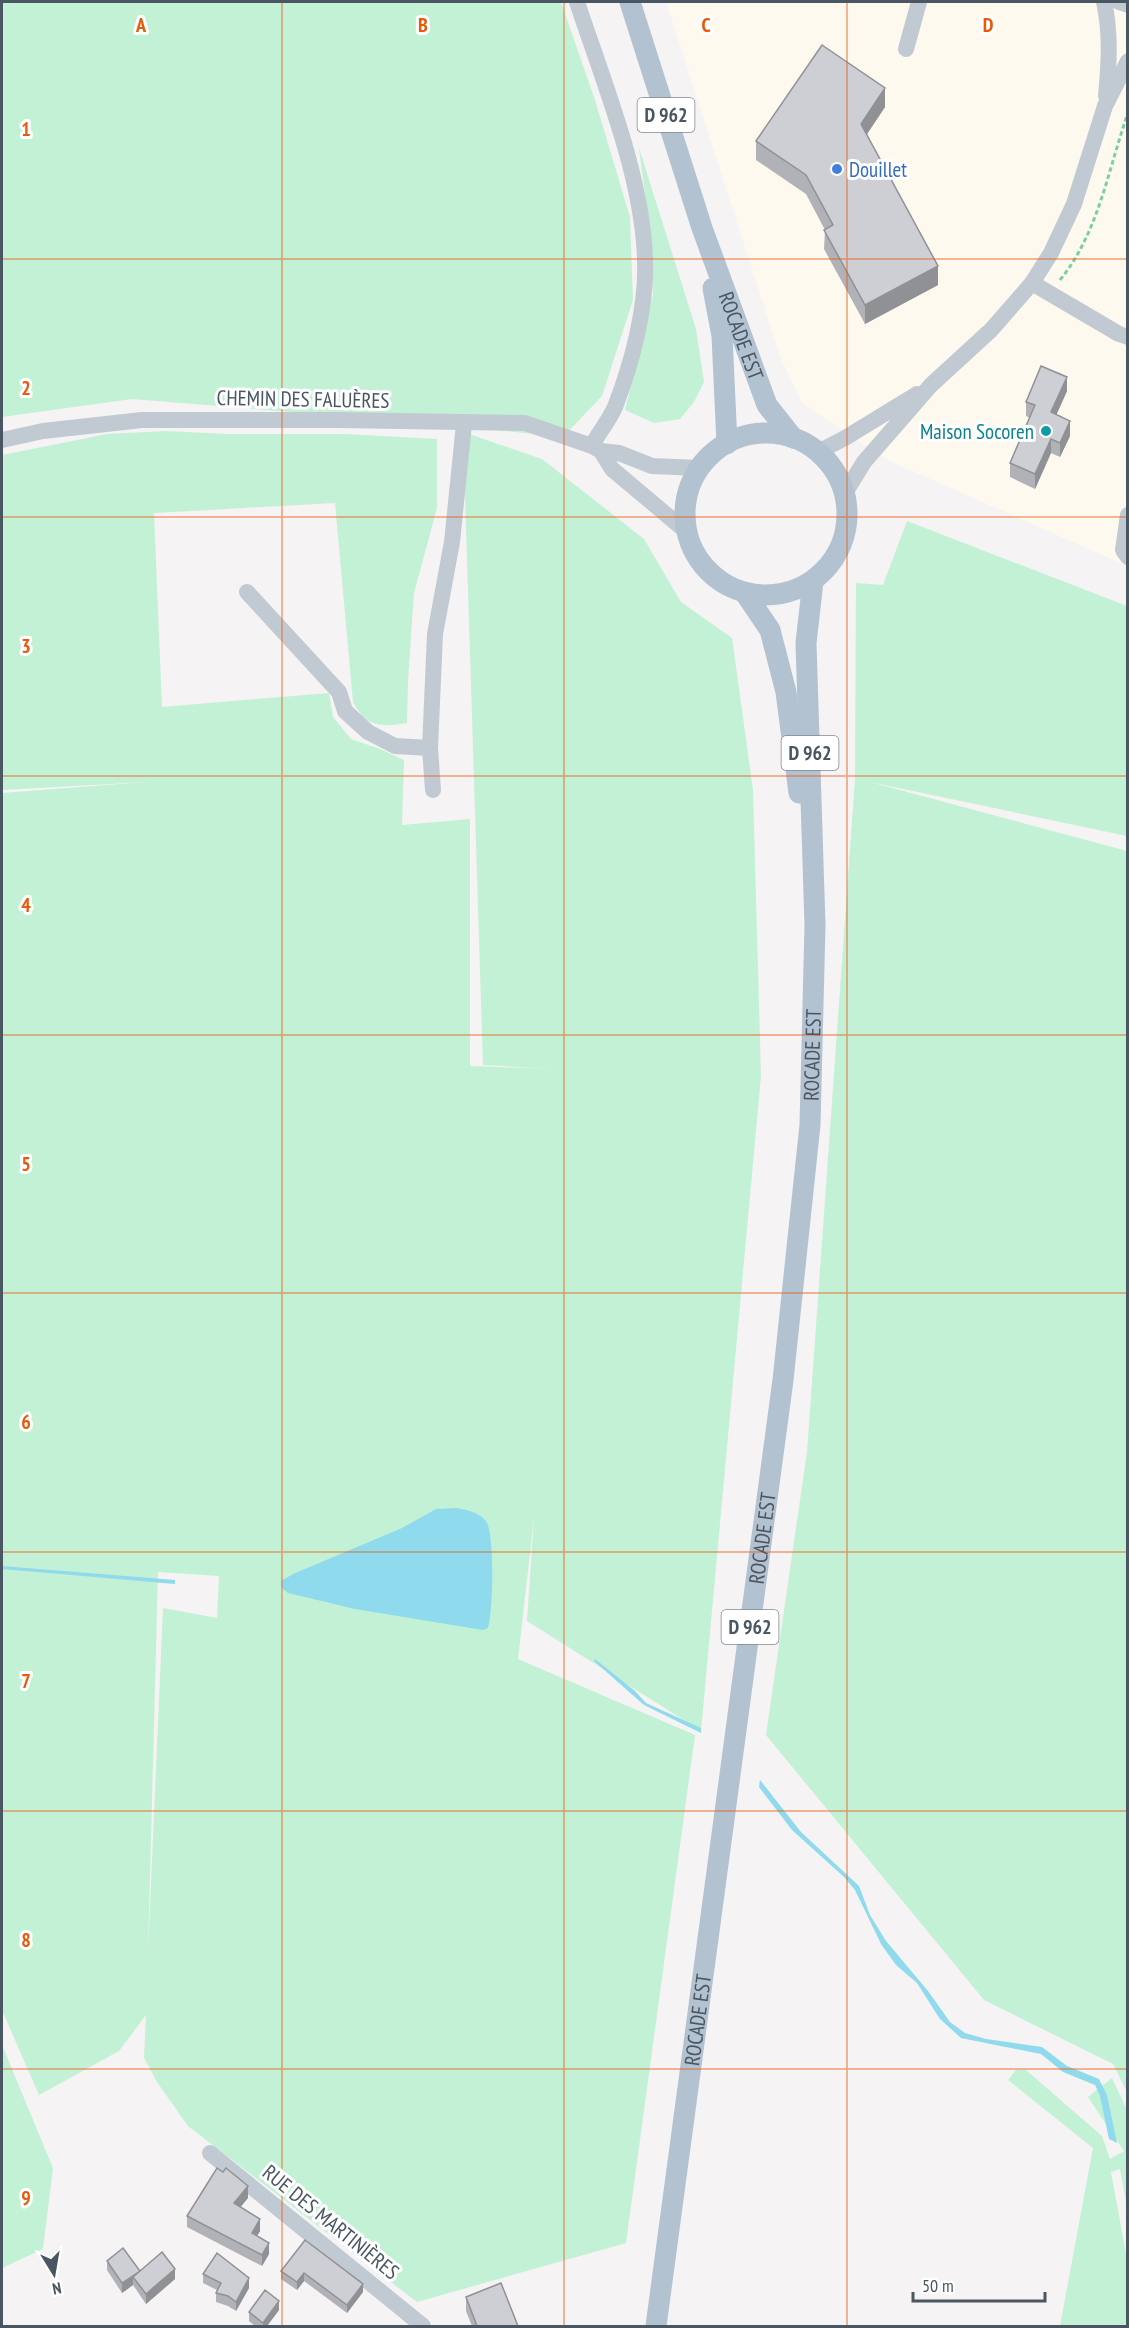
<svg xmlns="http://www.w3.org/2000/svg" width="1129" height="2328" viewBox="0 0 1129 2328" font-family="'PT Sans Narrow',sans-serif">
<rect width="100%" height="100%" fill="#f5f3f3"/>
<path fill="#fdf9ef" d="M 666,2 L 1127,2 L 1127,566 L 887,460 L 802,403 L 781,359 Z"/>
<path fill="#c3f1d5" fill-rule="evenodd" d="M 2,2 L 561,2 L 595,100 L 630,217 L 633,300 L 602,396 L 563,437 L 427,423 L 132,399 L 2,417 Z
M 639,148 L 696,329 L 704,382 L 694,402 L 680,419 L 654,423 L 625,410 L 653,295 L 651,241 Z
M 166,431 L 226,434 L 345,434 L 437,439 L 437,508 L 414,593 L 408,681 L 407,723 C 381,727 367,728 353,702 L 335,503 L 154,513 L 162,707 L 329,693 L 333,717 L 351,739 L 380,749 L 404,760 L 402,825 L 470,819 L 470,1066 L 555,1069 L 483,1065 L 463,432 L 542,459 L 644,539 L 681,602 L 732,638 L 753,790 L 761,1076 L 701,1731 L 527,1621 L 534,1518 L 518,1659 L 695,1735 L 626,2243 L 417,2302 L 188,2126 L 157,2082 L 144,2058 L 146,2015 L 119,2051 L 39,2095 L 2,2010 L 2,793 L 146,782 L 2,790 L 2,455 L 107,434 ZM 158,1572 L 219,1576 L 217,1618 L 163,1608 L 148,1952 Z
M 907,521 L 1127,606 L 1127,836 L 870,782 L 1127,851 L 1127,2092 L 1113,2064 L 984,2000 L 766,1735 L 807,1452 L 855,779 L 856,583 L 883,585 Z
M 2,2045 L 53,2168 L 43,2249 L 2,2268 Z
M 1016,2070 L 1026,2070 L 1102,2136 L 1110,2159 L 1124,2151 L 1088,2097 L 1112,2078 L 1127,2110 L 1127,2208 L 1120,2169 L 1111,2172 L 1127,2259 L 1127,2326 L 1060,2326 L 1093,2148 L 1008,2080 Z"/>
<path fill="#90daee" d="M 457,1508 C 467,1510 479,1512 486,1521 C 495,1534 493,1612 488,1628 L 483,1630 L 355,1609 L 288,1593 L 282,1588 L 281,1581 L 293,1574 L 402,1528 L 436,1509 Z
M 2,1566 L 175,1580 L 175,1584 L 2,1569 Z
M 595,1659 L 635,1691 L 646,1703 L 701,1728 L 701,1733 L 644,1705 L 594,1661 Z
M 760,1780 L 801,1832 L 859,1886 L 870,1915 L 886,1941 L 928,1991 L 950,2022 L 965,2033 L 986,2039 L 1042,2047 L 1067,2066 L 1099,2079 L 1107,2095 L 1117,2143 L 1109,2139 L 1100,2096 L 1095,2085 L 1063,2072 L 1041,2054 L 961,2038 L 940,2019 L 917,1983 L 896,1965 L 881,1944 L 855,1890 L 844,1877 L 792,1830 L 759,1787 Z"/>
<g fill="none" stroke-linecap="round" stroke-linejoin="round">
<path stroke="#7ad0a6" stroke-width="3" stroke-dasharray="4.5 3" stroke-linecap="butt" d="M 1060,280 C 1099,232 1108,169 1128,113"/>
<path stroke="#c1cad2" stroke-width="16" d="M 577,2 C 603,81 643,177 645,260 C 647,307 632,363 615,407 C 609,421 598,433 592,446
M 1104,2 C 1111,33 1109,64 1106,96
M 1119,2 L 1128,5
M 906,49 L 919,2
M 1032,283 L 1119,334 L 1128,337
M 2,440 L 43,431 L 142,420 L 338,420 L 525,423 L 592,446 L 601,451 L 619,453 L 652,466 L 700,468
M 601,451 L 612,469 L 687,532
M 818,452 L 845,438 L 917,394
M 845,493 L 864,462 L 931,385 L 991,330 L 1032,283 L 1051,253 L 1074,204 L 1105,106 L 1128,61
M 1128,515 L 1123,550 L 1128,557
M 247,592 L 339,692 L 345,711 L 368,732 L 395,746 L 430,748
M 433,790 L 430,748 L 435,634 L 452,542 L 464,424
M 210,2153 L 423,2326"/>
<g stroke="#b3c2d1" stroke-width="21">
<path id="s1" d="M 630,2 L 702,228 L 767,405 L 793,438"/>
<path d="M 713,288 L 722,336 L 727,444"/>
<circle cx="766" cy="514" r="81"/>
<path d="M 745,593 L 770,630 L 786,692 L 799,793"/>
<path id="s2" d="M 656,2326 L 783,1380 L 810,1125 L 815,925 L 806,643 L 813,581"/>
</g>
</g>
<path fill="#b0b2b7" d="M 885,107 L 867,134 L 938,285 L 865,324 L 824,249 L 825,230 L 806,194 L 756,160 L 756,141 Z
M 1067,391 L 1056,415 L 1070,436 L 1060,457 L 1051,453 L 1035,489 L 1010,477 L 1010,463 L 1030,418 L 1026,416 L 1026,402 Z
M 248,2198 L 240,2207 L 260,2231 L 257,2236 L 269,2254 L 262,2266 L 187,2227 L 187,2216 Z
M 305,2240 L 363,2292 L 347,2313 L 304,2281 L 297,2290 L 281,2279 L 281,2271 Z
M 107,2261 L 140,2271 L 175,2279 L 146,2304 L 133,2285 L 122,2293 L 107,2270 Z
M 203,2274 L 249,2288 L 236,2311 L 228,2306 L 216,2302 L 216,2293 L 217,2290 L 203,2283 Z
M 466,2297 L 518,2326 L 472,2326 L 466,2311 Z
M 279,2310 L 267,2326 L 255,2326 L 249,2321 L 249,2312 Z"/>
<path fill="#909195" d="M 885,88 L 885,107 L 861,143 L 861,124 Z
M 938,266 L 938,285 L 865,324 L 865,305 Z
M 1067,377 L 1067,391 L 1051,427 L 1051,412 Z
M 1070,421 L 1070,436 L 1060,457 L 1060,443 Z
M 1051,439 L 1051,453 L 1035,489 L 1035,474 Z
M 248,2186 L 248,2198 L 234,2215 L 234,2203 Z
M 260,2219 L 260,2231 L 252,2244 L 252,2233 Z
M 269,2243 L 269,2254 L 262,2266 L 262,2255 Z
M 175,2269 L 175,2279 L 146,2304 L 146,2294 Z
M 140,2271 L 133,2277 L 133,2285 L 122,2293 L 122,2283 Z
M 304,2273 L 304,2281 L 297,2290 L 297,2282 Z
M 249,2278 L 249,2288 L 236,2311 L 236,2302 Z
M 363,2284 L 363,2292 L 347,2313 L 347,2305 Z
M 279,2301 L 279,2310 L 267,2326 L 263,2326 L 263,2323 Z"/>
<path fill="#cdcfd5" stroke="#909195" stroke-width="1.5" d="M 822,45 L 885,88 L 861,124 L 938,266 L 865,305 L 824,230 L 833,225 L 806,175 L 756,141 Z
M 1041,366 L 1067,377 L 1051,412 L 1070,421 L 1060,443 L 1051,439 L 1035,474 L 1010,463 L 1035,405 L 1026,402 Z
M 217,2168 L 223,2172 L 226,2168 L 248,2186 L 234,2203 L 260,2219 L 252,2233 L 269,2243 L 262,2255 L 187,2216 Z
M 305,2240 L 363,2284 L 347,2305 L 304,2273 L 297,2282 L 281,2271 Z
M 123,2248 L 140,2271 L 122,2283 L 107,2261 Z
M 162,2252 L 175,2269 L 146,2294 L 133,2277 Z
M 217,2253 L 249,2278 L 236,2302 L 228,2296 L 216,2293 L 221,2283 L 203,2274 Z
M 501,2283 L 518,2326 L 477,2326 L 466,2297 Z
M 265,2290 L 279,2301 L 263,2323 L 249,2312 Z"/>
<path fill="none" stroke="#e8590c" stroke-width="1.5" stroke-opacity="0.55" d="M 282,2 L 282,2326M 564,2 L 564,2326M 847,2 L 847,2326M 2,259 L 1128,259M 2,517 L 1128,517M 2,776 L 1128,776M 2,1035 L 1128,1035M 2,1293 L 1128,1293M 2,1552 L 1128,1552M 2,1811 L 1128,1811M 2,2069 L 1128,2069"/>
<circle fill="#3f7fe0" stroke="#fff" stroke-width="2" cx="837" cy="169" r="6"/>
<circle fill="#0f9aa8" stroke="#fff" stroke-width="2" cx="1046" cy="431" r="6"/>
<g text-anchor="middle" dominant-baseline="central" stroke-width="6" stroke-linejoin="round" paint-order="stroke">
<g fill="#fff" stroke="#808990" stroke-width="1.5">
<rect x="637.5" y="98" width="57" height="34" rx="4.5"/>
<rect x="781.5" y="736" width="57" height="34" rx="4.5"/>
<rect x="721.5" y="1610" width="57" height="34" rx="4.5"/>
</g>
<g font-size="20" font-weight="bold" fill="#4a5661">
<text x="666" y="115">D 962</text>
<text x="810" y="753">D 962</text>
<text x="750" y="1627">D 962</text>
</g>
<g font-size="21" fill="#366cbe" stroke="#fff" text-anchor="start">
<text x="849" y="169">Douillet</text>
</g>
<g font-size="21" fill="#4a5661" stroke="#fff">
<text stroke="none"><textPath href="#s1" startOffset="352">ROCADE EST</textPath></text>
<text transform="translate(303 399) rotate(1)">CHEMIN DES FALUÈRES</text>
<text stroke="none"><textPath href="#s2" startOffset="1281">ROCADE EST</textPath></text>
<text stroke="none"><textPath href="#s2" startOffset="795">ROCADE EST</textPath></text>
<text stroke="none"><textPath href="#s2" startOffset="309">ROCADE EST</textPath></text>
<text transform="translate(331 2222) rotate(39)">RUE DES MARTINIÈRES</text>
</g>
<g font-size="21" fill="#0d838f" stroke="#fff" text-anchor="end">
<text x="1034" y="431">Maison Socoren</text>
</g>
</g>
<g font-size="20" text-anchor="middle" font-weight="bold" fill="#e8590c" stroke="#fff" stroke-width="6" stroke-linejoin="round" paint-order="stroke">
<text x="141" y="32">A</text>
<text x="423" y="32">B</text>
<text x="706" y="32">C</text>
<text x="988" y="32">D</text>
<text x="26" y="136">1</text>
<text x="26" y="395">2</text>
<text x="26" y="653">3</text>
<text x="26" y="912">4</text>
<text x="26" y="1171">5</text>
<text x="26" y="1429">6</text>
<text x="26" y="1688">7</text>
<text x="26" y="1947">8</text>
<text x="26" y="2205">9</text>
</g>
<rect width="1129" height="2328" fill="none" stroke="#4a5661" stroke-width="6"/>
<g transform="translate(54 2274) rotate(169)" stroke="#ffffff" stroke-width="4.5" paint-order="stroke">
<path d="M0-4.5L10 22L0 15L-10 22Z" fill="#4a5661"/>
<text y="-9" font-size="16" font-weight="bold" text-anchor="middle" fill="#4a5661">N</text>
</g>
<path d="M913 2292v9h132v-9" fill="none" stroke="#4a5661" stroke-width="3"/>
<text x="922" y="2292" font-size="18" fill="#4a5661" stroke="#ffffff" stroke-width="4.5" paint-order="stroke">50 m</text>
</svg>
